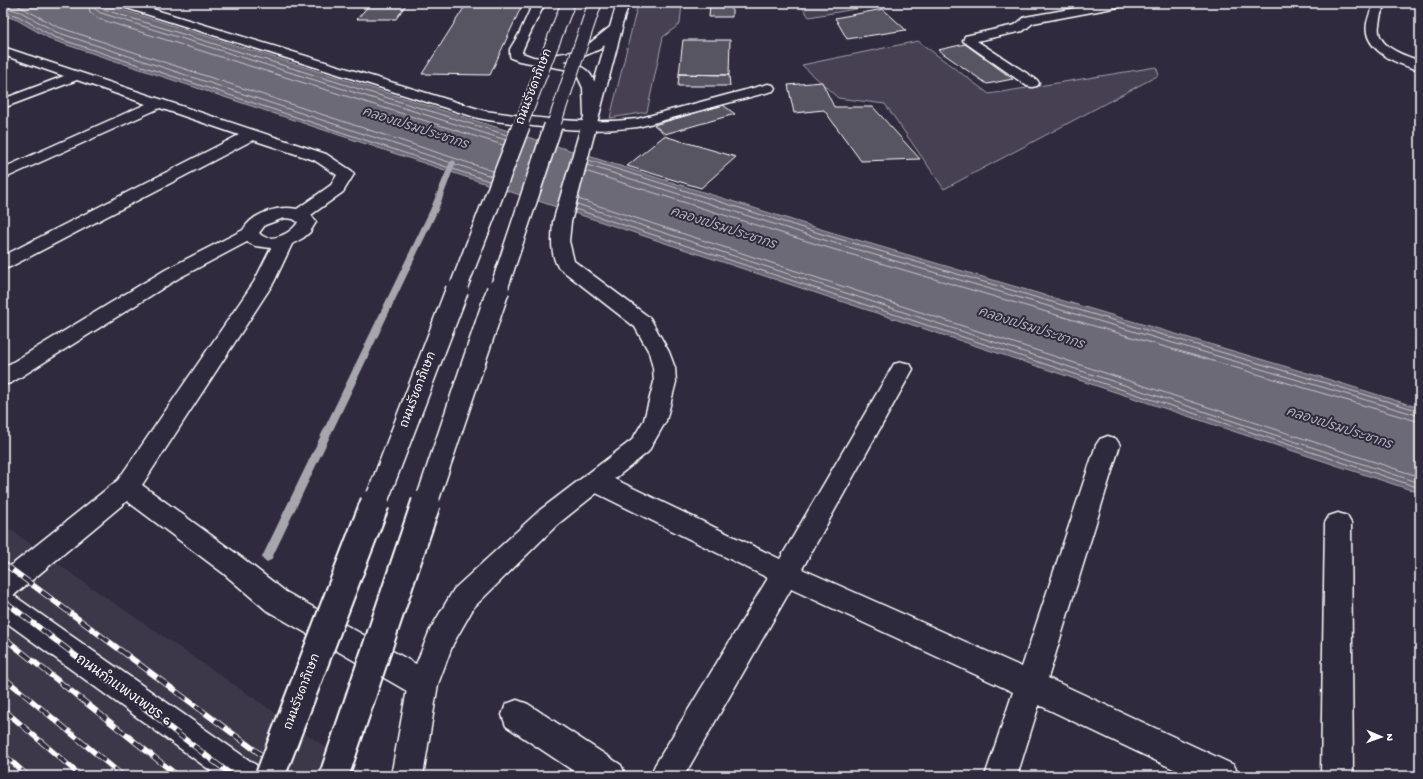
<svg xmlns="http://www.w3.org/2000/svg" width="1423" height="779" viewBox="0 0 1423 779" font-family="'Gochi Hand','Playpen Sans Thai',sans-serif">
<rect width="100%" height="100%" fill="#2f2a3d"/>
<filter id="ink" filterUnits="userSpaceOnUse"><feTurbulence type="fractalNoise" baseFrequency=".025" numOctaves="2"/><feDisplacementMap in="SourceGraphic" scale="8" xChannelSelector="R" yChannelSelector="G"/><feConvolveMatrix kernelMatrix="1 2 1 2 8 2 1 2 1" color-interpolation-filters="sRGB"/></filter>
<g filter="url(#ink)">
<path fill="#3c3749" d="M 3,524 L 79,579 L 368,776 L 3,776 Z"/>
<path fill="#464152" stroke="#a2a0a8" d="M 638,3 L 682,3 L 680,24 L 663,37 L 647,112 L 610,118 Z
M 799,3 L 882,3 L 884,4 L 809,17 Z
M 918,41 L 989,94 L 1156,67 L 1159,75 L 944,189 L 885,104 L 838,98 L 802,65 Z"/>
<path fill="#6d6a77" stroke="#a7a6ad" d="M 3,3 L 97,3 L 139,15 L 824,230 L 1321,377 L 1420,408 L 1420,493 L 52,40 L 17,20 L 3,15 Z"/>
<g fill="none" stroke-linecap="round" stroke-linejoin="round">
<path stroke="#c5c3c9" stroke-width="1" d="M 13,3 L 58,27 L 493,171
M 88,3 L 90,12 L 99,19 L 503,145
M 94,3 L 95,9 L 101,13 L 506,140
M 99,3 L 102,9 L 507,135
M 3,7 L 21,12 L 56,32 L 491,176
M 3,12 L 18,16 L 54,37 L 489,181
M 588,160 L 822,234 L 1420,411
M 587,165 L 821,239 L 1420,416
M 585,171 L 819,245 L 1420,422
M 578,199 L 1420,477
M 577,204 L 1420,483
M 575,209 L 1420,488"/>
<path fill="#a7a6ad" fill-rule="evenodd" d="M 453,160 L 456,162 L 438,210 L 271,560 L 267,562 L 263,560 L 262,557 L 430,210 L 450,162 Z"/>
</g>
<path fill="#595564" stroke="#fff" d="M 371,3 L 407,3 L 396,19 L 357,19 Z
M 467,3 L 523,3 L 490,75 L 422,74 Z
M 710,3 L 732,3 L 732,17 L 709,17 Z
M 883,9 L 906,30 L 847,39 L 835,18 Z
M 683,40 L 730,40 L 729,75 L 679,74 Z
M 965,44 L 1013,79 L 987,84 L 938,50 Z
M 679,74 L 729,75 L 730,86 L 678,86 Z
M 822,82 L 834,107 L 873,107 L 920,159 L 861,161 L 824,110 L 794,113 L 788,85 Z
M 723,105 L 735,114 L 665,134 L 654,125 Z
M 664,136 L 736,157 L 701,188 L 627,166 Z"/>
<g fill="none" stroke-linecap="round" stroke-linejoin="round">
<g stroke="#fff" stroke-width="3">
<path id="street" d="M 115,3 L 133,3 L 485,111 C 536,118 586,125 637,119 L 768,84 L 773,85 L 775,88 L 773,91 L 638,127 C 598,132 558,130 518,124 C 504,122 491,121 478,118 L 117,5 Z
M 1104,3 L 1130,3 L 1128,5 L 1124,6 L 1033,23 L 1023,31 L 977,41 L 1037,80 L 1039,83 L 1037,86 L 1032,87 L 1027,86 L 963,41 L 965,36 L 1015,25 L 1025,17 Z
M 1376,3 L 1390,3 C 1388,6 1385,7 1383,10 C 1380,14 1380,20 1379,25 C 1375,47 1404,55 1420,61 L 1420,70 C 1398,65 1362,50 1367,23 C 1369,15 1371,8 1376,3 Z
M 3,47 L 326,154 L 352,171 L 354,174 L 343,192 L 311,215 L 316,222 L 310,232 L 303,238 L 292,244 L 274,282 L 142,485 L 241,557 L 286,592 L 434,674 L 438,684 L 434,694 L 423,698 L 412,694 L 266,610 L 223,573 L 127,501 L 13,596 L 3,600 L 3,572 L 118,480 L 254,282 L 271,248 L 255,246 L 247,242 L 179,278 L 11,383 L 3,385 L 3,368 L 165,270 L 243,230 C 253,213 278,205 297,209 L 331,185 L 337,175 L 314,160 L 253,140 L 10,267 L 3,269 L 3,256 L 239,135 L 160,108 L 3,179 L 3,168 L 146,104 L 77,80 L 3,108 L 3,99 L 64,76 L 3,55 ZM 284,218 L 293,219 L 298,222 C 292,233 269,245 259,233 L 265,225 Z
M 902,362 L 910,364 L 913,369 L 802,569 L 1022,667 L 1096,445 L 1100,439 L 1108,436 L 1116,439 L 1120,445 L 1048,678 L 1234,765 L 1239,776 L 1188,776 L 1039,705 L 1017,776 L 985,776 L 1013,692 L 791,589 L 684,776 L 650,776 L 655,765 L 768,578 L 586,488 L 583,481 L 586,474 L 595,472 L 604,474 L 780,559 L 894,364 Z
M 1338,513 L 1347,516 L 1351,523 L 1353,776 L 1321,776 L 1325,523 L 1329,516 Z
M 517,700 L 528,704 L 621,765 L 626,776 L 581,776 L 506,726 L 502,715 L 506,704 Z"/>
</g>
<g stroke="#fff" stroke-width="3">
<path id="secondary" d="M 616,24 L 620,25 L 622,28 L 571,222 L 569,241 L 574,261 L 650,318 L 669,352 L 675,368 L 676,382 L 666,421 L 648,452 L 558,524 L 474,607 L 453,644 L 438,684 L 423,776 L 391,776 L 408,684 L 430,630 L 454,589 L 540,510 L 632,440 L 644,420 L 654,382 L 653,368 L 649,352 L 635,327 L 558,267 C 550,254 552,237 553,222 L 610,28 L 612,25 Z
M 3,592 L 13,595 L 256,765 L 261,776 L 218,776 L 3,620 Z"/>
</g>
<g stroke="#fff" stroke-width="3">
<path id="primary" d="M 533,3 L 545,3 C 541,12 522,48 522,53 L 533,57 L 551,59 L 552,55 L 571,52 L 590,43 L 610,27 L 617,3 L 629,3 L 620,31 L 600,49 L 579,58 L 563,61 C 590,66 597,77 598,104 C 598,109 599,115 596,119 L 591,120 L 586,119 L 584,116 L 583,88 L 577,75 L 564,69 L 519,61 L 511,58 L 510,55 L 510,49 L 519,34 Z"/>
</g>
<use href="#street" fill="#2f2a3d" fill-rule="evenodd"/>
<use href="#secondary" fill="#2f2a3d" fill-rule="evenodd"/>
<use href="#primary" fill="#2f2a3d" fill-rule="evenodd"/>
<g stroke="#fff" stroke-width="5.5">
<path id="rail" d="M 3,563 L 290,776
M 3,600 L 233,776
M 3,637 L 178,776
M 3,677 L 123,776
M 3,709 L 81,776
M 3,754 L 28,776"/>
</g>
<use href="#rail" stroke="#2f2a3d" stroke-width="4" stroke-dasharray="12" stroke-linecap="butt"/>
<g stroke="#fff" stroke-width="15" stroke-linecap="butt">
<path id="primary-bridge-far3" d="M 520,127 L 568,3
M 553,127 L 595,3"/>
</g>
<g stroke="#fff" stroke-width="20" stroke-linecap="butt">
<path id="primary-bridge-far2" d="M 457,291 L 521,126
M 498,291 L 553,126"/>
</g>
<g stroke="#fff" stroke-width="25" stroke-linecap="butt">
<path id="primary-bridge-far1" d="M 375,504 L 457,290
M 426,504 L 498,290"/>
</g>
<g stroke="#fff" stroke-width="32" stroke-linecap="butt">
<path id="primary-bridge" d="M 270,776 L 375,503
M 334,776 L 426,503"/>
</g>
<use href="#primary-bridge-far3" stroke="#2f2a3d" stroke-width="13"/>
<use href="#primary-bridge-far2" stroke="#2f2a3d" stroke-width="17"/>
<use href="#primary-bridge-far1" stroke="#2f2a3d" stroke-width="22"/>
<use href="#primary-bridge" stroke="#2f2a3d" stroke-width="28"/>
</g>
</g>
<g text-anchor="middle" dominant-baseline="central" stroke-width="4" stroke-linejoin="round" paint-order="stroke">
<g font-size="12" fill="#fff" stroke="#2f2a3d">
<text transform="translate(535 87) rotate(-69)">ถนนรัชดาภิเษก</text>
<text transform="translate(419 390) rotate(-69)">ถนนรัชดาภิเษก</text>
<text transform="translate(303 692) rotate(-69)">ถนนรัชดาภิเษก</text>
</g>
<g font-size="13" font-style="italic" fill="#b6b4bb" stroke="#2f2a3d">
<text transform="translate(415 129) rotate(18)">คลองเปรมประชากร</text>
<text transform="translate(723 229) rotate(18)">คลองเปรมประชากร</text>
<text transform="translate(1031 329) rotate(18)">คลองเปรมประชากร</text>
<text transform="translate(1339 429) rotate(18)">คลองเปรมประชากร</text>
</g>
<g font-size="14" fill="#fff" stroke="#2f2a3d">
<text transform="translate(123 691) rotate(35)">ถนนกำแพงเพชร 6</text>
</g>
</g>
<rect width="1423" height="779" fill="none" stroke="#2f2a3d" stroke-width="16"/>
<rect x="8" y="8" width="1407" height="763" fill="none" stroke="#fff" stroke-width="1.5" filter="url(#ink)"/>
<g transform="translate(1381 737) rotate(92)" stroke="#2f2a3d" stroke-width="3" paint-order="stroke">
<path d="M0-3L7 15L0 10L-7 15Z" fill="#ffffff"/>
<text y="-6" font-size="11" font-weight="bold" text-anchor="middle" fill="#ffffff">N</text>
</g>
</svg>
